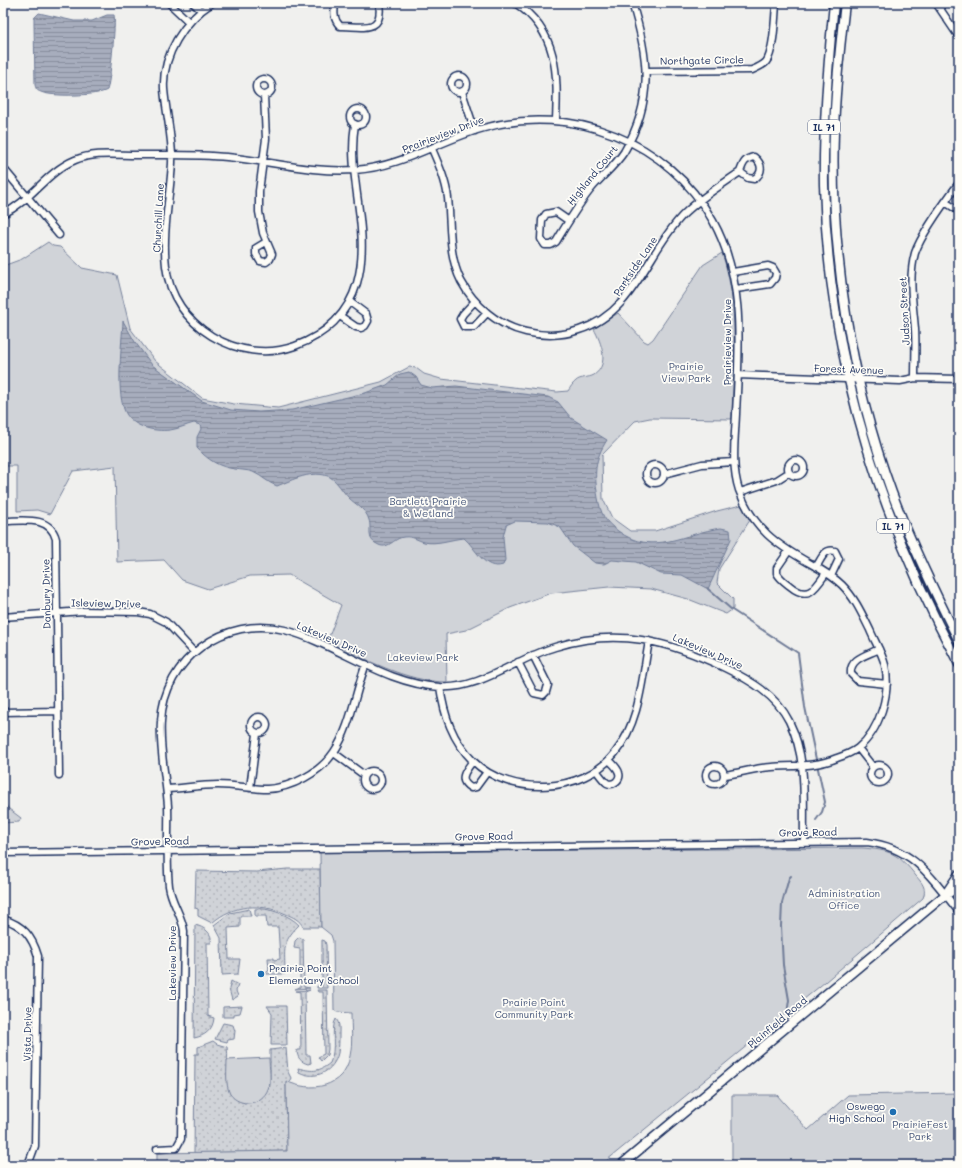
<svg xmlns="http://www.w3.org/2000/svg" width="962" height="1168" viewBox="0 0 962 1168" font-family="Mali,sans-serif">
<defs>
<pattern id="grass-dots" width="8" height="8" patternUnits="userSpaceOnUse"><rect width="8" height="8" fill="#d0d3d8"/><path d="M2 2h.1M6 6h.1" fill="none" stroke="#b2b5bc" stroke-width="1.8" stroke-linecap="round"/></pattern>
<pattern id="wetland-marsh" width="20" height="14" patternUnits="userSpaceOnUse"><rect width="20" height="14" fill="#d0d3d8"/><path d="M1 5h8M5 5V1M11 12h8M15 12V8" fill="none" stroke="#b2b5bc"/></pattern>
<pattern id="water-rules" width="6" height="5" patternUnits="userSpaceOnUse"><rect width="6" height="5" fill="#a7adbd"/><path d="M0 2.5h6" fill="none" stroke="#878d9d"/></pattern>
</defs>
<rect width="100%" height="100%" fill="#f0f0ee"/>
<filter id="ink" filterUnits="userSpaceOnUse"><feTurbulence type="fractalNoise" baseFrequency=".025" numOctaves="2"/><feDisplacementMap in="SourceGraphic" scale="8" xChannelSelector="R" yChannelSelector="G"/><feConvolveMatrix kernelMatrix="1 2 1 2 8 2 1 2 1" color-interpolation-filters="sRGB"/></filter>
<g filter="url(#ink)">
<path fill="url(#grass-dots)" stroke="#76819b" d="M 287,869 L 320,869 L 321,927 L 303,927 C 300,920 293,917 286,914 C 261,903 233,904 212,923 L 198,916 L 198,909 L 195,908 L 196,871 L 257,872 Z
M 249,909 L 251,916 L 240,916 L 240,927 L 228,928 L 229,959 L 240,959 L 238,974 L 222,975 L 221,938 L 214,925 L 230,913 Z
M 255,909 C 267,907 290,915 299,925 C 281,943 285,949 285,974 L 265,974 L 269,970 L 268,958 L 274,958 L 274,960 L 280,959 L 278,927 L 267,927 L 266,916 L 255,916 Z
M 195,925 C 204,927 213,933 211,943 L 207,943 L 208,1016 L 214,1018 C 213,1030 205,1036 194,1038 Z
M 299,937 L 303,939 L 304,987 L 310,988 L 295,989 L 300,987 L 300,949 L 294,948 L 295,941 Z
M 322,940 L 325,941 L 326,945 L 327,988 L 317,988 L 317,986 L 322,986 Z
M 231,981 L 238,985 L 236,991 L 238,996 L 232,1000 L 229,989 Z
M 310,990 L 305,992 L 306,1055 L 310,1055 L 311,1063 L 308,1064 C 301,1062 297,1058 297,1050 L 301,1050 L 300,992 L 295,991 Z
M 317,990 L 327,990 L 328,1049 L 327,1055 L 321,1061 L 318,1057 L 324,1054 L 323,992 L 318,992 Z
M 242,1006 L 240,1013 L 234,1014 L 234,1017 L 223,1017 L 223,1007 Z
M 267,1006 L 286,1006 L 287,1045 L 271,1045 L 272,1013 Z
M 336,1019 C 340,1023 339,1029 339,1034 C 339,1040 339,1047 338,1053 C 334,1071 316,1081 299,1072 L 298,1068 C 311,1071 318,1073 330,1063 C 337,1049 330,1029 336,1019 Z
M 223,1023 L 233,1025 L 235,1031 L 234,1039 L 228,1040 L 227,1042 L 215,1039 Z
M 213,1041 L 217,1044 L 227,1047 C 230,1066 219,1096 245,1103 L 270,1085 L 270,1050 L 286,1048 L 288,1072 L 291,1078 L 289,1082 L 286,1082 L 287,1151 L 194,1153 L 195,1054 L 198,1054 L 198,1047 Z"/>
<path fill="url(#wetland-marsh)" stroke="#76819b" d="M 3,802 L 9,809 L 21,818 L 19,822 L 3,823 Z"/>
<path fill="#d0d3d8" stroke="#76819b" d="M 48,242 L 53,246 L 60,247 L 82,268 L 117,275 L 130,328 L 155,361 L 202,398 L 234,404 L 278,408 L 381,382 L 409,367 L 416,368 L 424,374 L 441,379 L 557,392 L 568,391 C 570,388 573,383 576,381 C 580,377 589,378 594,375 C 610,364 601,342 594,329 L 618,313 L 644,341 L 648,343 L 653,339 L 703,265 L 722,253 C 740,306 733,364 732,419 L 650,418 L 635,421 L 602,455 L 603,499 L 612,518 L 630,531 L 655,531 L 717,511 L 741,505 L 750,520 L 719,569 L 717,583 L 733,599 L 733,609 L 726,614 L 688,599 L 651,589 L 609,587 L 551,593 L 510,608 L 466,630 L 446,634 L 447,682 C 405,682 365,658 327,642 L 341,605 L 289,575 L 250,576 L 208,589 L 182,580 L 164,560 L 117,562 L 115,466 L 73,471 L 50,514 L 37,510 L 17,511 L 17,466 L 3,466 L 3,266 L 22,259 Z
M 862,848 C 890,850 898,853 916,876 C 922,883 927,888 923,898 L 825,982 L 601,1165 L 157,1165 L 157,1153 L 287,1151 L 286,1081 C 311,1093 344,1088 350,1056 C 353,1042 351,1027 351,1013 L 337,1012 L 334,1010 L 333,941 L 331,935 L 321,927 L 320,852 Z
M 269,1058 C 269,1067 272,1080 268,1089 C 262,1105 240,1108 230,1094 C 225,1084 227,1070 227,1060 Z
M 959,1093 L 959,1165 L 732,1165 L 732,1095 L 777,1095 L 808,1130 L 848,1095 Z"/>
<path fill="url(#water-rules)" stroke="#6f7b97" d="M 39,13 L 74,21 L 92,21 L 107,15 L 114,15 C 116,21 110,84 107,90 C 98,96 51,97 41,92 C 37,91 36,89 35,85 L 34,24 L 34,18 Z
M 123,321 L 135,342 L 152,365 L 202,401 L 231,410 L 259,412 L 292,410 L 365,393 L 387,385 L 400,374 L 409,372 L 416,377 L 421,385 L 432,388 L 456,386 L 548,397 L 558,402 L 571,418 L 607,440 C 594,460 594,474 598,498 C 601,514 604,521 618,531 C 653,557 684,533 721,528 L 730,530 L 731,539 L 708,589 L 682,575 L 661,574 L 636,562 L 612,560 L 604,564 L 595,563 L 573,546 L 560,527 L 548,522 L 515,521 L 506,525 L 503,537 L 505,560 L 503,565 C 484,571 476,548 464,538 C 451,539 437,545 424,542 C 417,540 413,536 404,537 C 393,538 388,551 377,544 C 366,539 372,529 369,520 C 366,509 356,505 349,498 C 342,491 338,482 330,477 C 313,469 292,480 277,486 C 268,483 262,476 253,472 C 247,470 241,470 235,469 C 219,467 208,460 197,448 L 197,437 L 201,429 L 200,425 L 194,423 C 186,425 178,429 170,430 C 154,432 130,427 124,409 C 116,389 122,343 123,321 Z"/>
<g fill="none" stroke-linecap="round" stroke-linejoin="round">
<path stroke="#6f7b97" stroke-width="2" d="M 708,589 L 732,610 L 798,653 L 805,707 L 825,802 L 822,812 L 816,820
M 787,1014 L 789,1000 L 783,965 L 781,926 L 782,903 L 789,878 L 791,876"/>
<g stroke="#1b2f5e" stroke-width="9">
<path id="minor" d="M 169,3 L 189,22
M 193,3 L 201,10
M 212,3 C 184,21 162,55 164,89 C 166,114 173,139 172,163 C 170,197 162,232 166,266 C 172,326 239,366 295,346 C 325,335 348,314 357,283 C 372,231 346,177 355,124
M 335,3 C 334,12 333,19 340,26 C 362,26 384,34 379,3
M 515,3 C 558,31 558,74 556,120
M 936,3 L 959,37
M 647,71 L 752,70 C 757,68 762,66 766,62 C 774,52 775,17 776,3
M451 84a8 8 0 1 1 16 0a8 8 0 1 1-16 0Z
M256 87a8 8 0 1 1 16 0a8 8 0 1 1-16 0Z
M 462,92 L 475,131
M 264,95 L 266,139 L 259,191 L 259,212 L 263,233 L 272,254 L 270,259 L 266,262 L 260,261 L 256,254 L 256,248 L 266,242
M350 117a8 8 0 1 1 16 0a8 8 0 1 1-16 0Z
M 432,149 C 439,165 446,181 448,198 C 451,225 448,255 461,281 C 474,305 498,326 526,332 C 543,336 562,336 579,330 C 634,313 646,254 682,216 C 698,199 720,186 740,172 C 743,164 744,159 754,157 C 763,164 763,173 754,179 L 748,178 L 740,172
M 3,168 L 59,235
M 945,202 L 959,211
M 3,214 C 31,201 46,172 75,160 C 94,152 116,155 136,155 C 166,155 197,154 227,157 C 270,161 311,173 355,170 C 402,167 440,140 484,128 C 571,103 669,141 713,221 C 746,281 739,348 736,414 C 735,439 731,465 739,490 C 753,529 777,545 811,564 C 822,570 833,576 842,585 C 855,598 862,614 870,630 C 875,642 882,653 885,665 C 891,693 880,730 858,748 C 853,752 843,756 837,758 C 814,768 786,765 762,768 C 750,770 737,773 725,775
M 569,221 L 556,212 L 546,214 L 542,220 L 541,239 L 545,245 L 551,245 L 556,242 C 567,224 578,205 591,189 C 602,176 615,166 624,152 C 654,101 649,57 632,3
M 733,272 L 768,266 L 773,268 L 776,273 L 775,278 L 770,284 L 736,289
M 475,301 L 463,314 L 460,319 L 464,327 L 474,327 L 487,313
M 340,316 L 356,327 L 361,328 L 365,326 L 368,321 L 366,314 L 350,302
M 738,375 L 900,381 L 915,378 L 959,379
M 915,378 C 915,362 916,345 915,329 C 913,304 908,278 915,253 C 921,235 947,199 959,183
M788 468a8 8 0 1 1 16 0a8 8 0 1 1-16 0Z
M646 474a9 9 0 1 1 18 0a9 9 0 1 1-18 0Z
M 664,474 L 702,464 L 734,462
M 740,492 L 777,480 L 788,473
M 3,521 C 22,521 50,515 56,539 L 59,775
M 788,552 L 777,568 L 777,573 C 780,579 785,582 790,586 C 808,601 815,589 826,573
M 816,567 C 821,560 824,548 835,551 L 839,559 L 831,576
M 3,617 L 83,611 L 138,612 L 150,614 L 166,622 L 193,651
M 879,649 C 868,655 849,658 851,674 L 858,681 L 887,684
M 518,662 L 534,693 L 543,695 L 546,692 L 548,685 L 533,655
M 440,687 C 444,715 452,740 473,761 C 510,797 583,794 615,753 C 640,722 642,679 649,641
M 3,712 L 58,711
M251 725a8 8 0 1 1 16 0a8 8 0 1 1-16 0Z
M 858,748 L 873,767
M 334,753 L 364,775
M 473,761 C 466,770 457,780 471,788 L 476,787 L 487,772
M870 774a9 9 0 1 1 18 0a9 9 0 1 1-18 0Z
M706 775a9 9 0 1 1 18 0a9 9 0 1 1-18 0Z
M 596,770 C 599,774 603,780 607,783 C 613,786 621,780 619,773 C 618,768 612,763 609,760
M363 780a9 9 0 1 1 18 0a9 9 0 1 1-18 0Z
M 250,788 L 257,734
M 167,789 C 184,788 201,785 218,785 C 235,785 251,789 267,789 C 291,788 320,773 334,752 C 351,727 355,692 366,664
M 3,853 L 867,842 C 914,848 931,877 959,912
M 3,919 C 23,925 32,936 38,956 L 35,1146 L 28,1165
M 157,1149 L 176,1148 L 181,1139 L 184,931 C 182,915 171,902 169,886 C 166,860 169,832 168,806 C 166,778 159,749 161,721 C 164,659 225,615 285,630 C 337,644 384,684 440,687 C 480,690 517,658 555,647 C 617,628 667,640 725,668 C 750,680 776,695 789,721 C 808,759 803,801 804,842"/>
</g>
<g stroke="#1b2f5e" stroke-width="11">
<path id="major" d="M 834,3 C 828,64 823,124 824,185 C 828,357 878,515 959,664
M 845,3 C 840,46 835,89 834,132 C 830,251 851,381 892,493 C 911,544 935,593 959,641
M 945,895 L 959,874
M 621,1165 L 945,895 L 959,887"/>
</g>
<use href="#minor" stroke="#fdfcf7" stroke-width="6"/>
<use href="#major" stroke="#fdfcf7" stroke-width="8"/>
</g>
</g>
<g fill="#1f6fb2" stroke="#fdfcf7" stroke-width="1.5">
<circle cx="261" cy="974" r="4"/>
<circle cx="893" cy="1112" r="4"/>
</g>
<g text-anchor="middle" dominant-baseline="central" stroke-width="3.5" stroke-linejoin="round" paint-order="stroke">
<g fill="#fdfcf7" stroke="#5f6c8c" stroke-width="1">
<rect x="808" y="120" width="32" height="14" rx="3"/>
<rect x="877" y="519" width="32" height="14" rx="3"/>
</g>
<g font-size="9" font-weight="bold" fill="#1b2f5e">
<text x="824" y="127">IL 71</text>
<text x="893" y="526">IL 71</text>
</g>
<g font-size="10" fill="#1b2f5e" stroke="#fdfcf7">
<text transform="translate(702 60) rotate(-1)">Northgate Circle</text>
<text transform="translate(443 134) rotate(-21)">Prairieview Drive</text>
<text transform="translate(592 175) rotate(-51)">Highland Court</text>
<text transform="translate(158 218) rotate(-87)">Churchill Lane</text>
<text transform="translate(635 266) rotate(-56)">Parkside Lane</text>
<text transform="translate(904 311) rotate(-93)">Judson Street</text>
<text transform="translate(727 342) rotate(-90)">Prairieview Drive</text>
<text transform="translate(849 369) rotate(2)">Forest Avenue</text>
<text transform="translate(46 594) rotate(-91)">Danbury Drive</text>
<text transform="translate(106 603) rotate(1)">Isleview Drive</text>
<text transform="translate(332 639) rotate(23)">Lakeview Drive</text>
<text transform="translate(708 651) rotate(23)">Lakeview Drive</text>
<text transform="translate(808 832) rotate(-1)">Grove Road</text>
<text transform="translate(484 836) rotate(-1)">Grove Road</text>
<text transform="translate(160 841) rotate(-1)">Grove Road</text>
<text transform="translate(172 963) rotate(-90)">Lakeview Drive</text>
<text transform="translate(777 1022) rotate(-40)">Plainfield Road</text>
<text transform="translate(27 1034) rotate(-89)">Vista Drive</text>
</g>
<g font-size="10" fill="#48587c" stroke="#fdfcf7">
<text x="686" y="366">Prairie<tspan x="686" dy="12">View Park</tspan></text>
<text x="428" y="501">Bartlett Prairie<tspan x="428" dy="12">&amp; Wetland</tspan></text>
<text x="423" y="657">Lakeview Park</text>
<text x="844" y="893">Administration<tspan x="844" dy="12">Office</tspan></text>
<text x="534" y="1002">Prairie Point<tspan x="534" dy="12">Community Park</tspan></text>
<text x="920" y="1124">PrairieFest<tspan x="920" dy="12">Park</tspan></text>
</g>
<g font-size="10" fill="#1b2f5e" stroke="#fdfcf7" text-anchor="start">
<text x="269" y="968">Prairie Point<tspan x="269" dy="12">Elementary School</tspan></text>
<text x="885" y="1106" text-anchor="end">Oswego<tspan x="885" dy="12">High School</tspan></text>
</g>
</g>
<rect width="962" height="1168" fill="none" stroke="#fdfcf7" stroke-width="16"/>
<rect x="8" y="8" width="946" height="1152" fill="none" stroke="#1b2f5e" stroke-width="1.5" filter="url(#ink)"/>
</svg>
